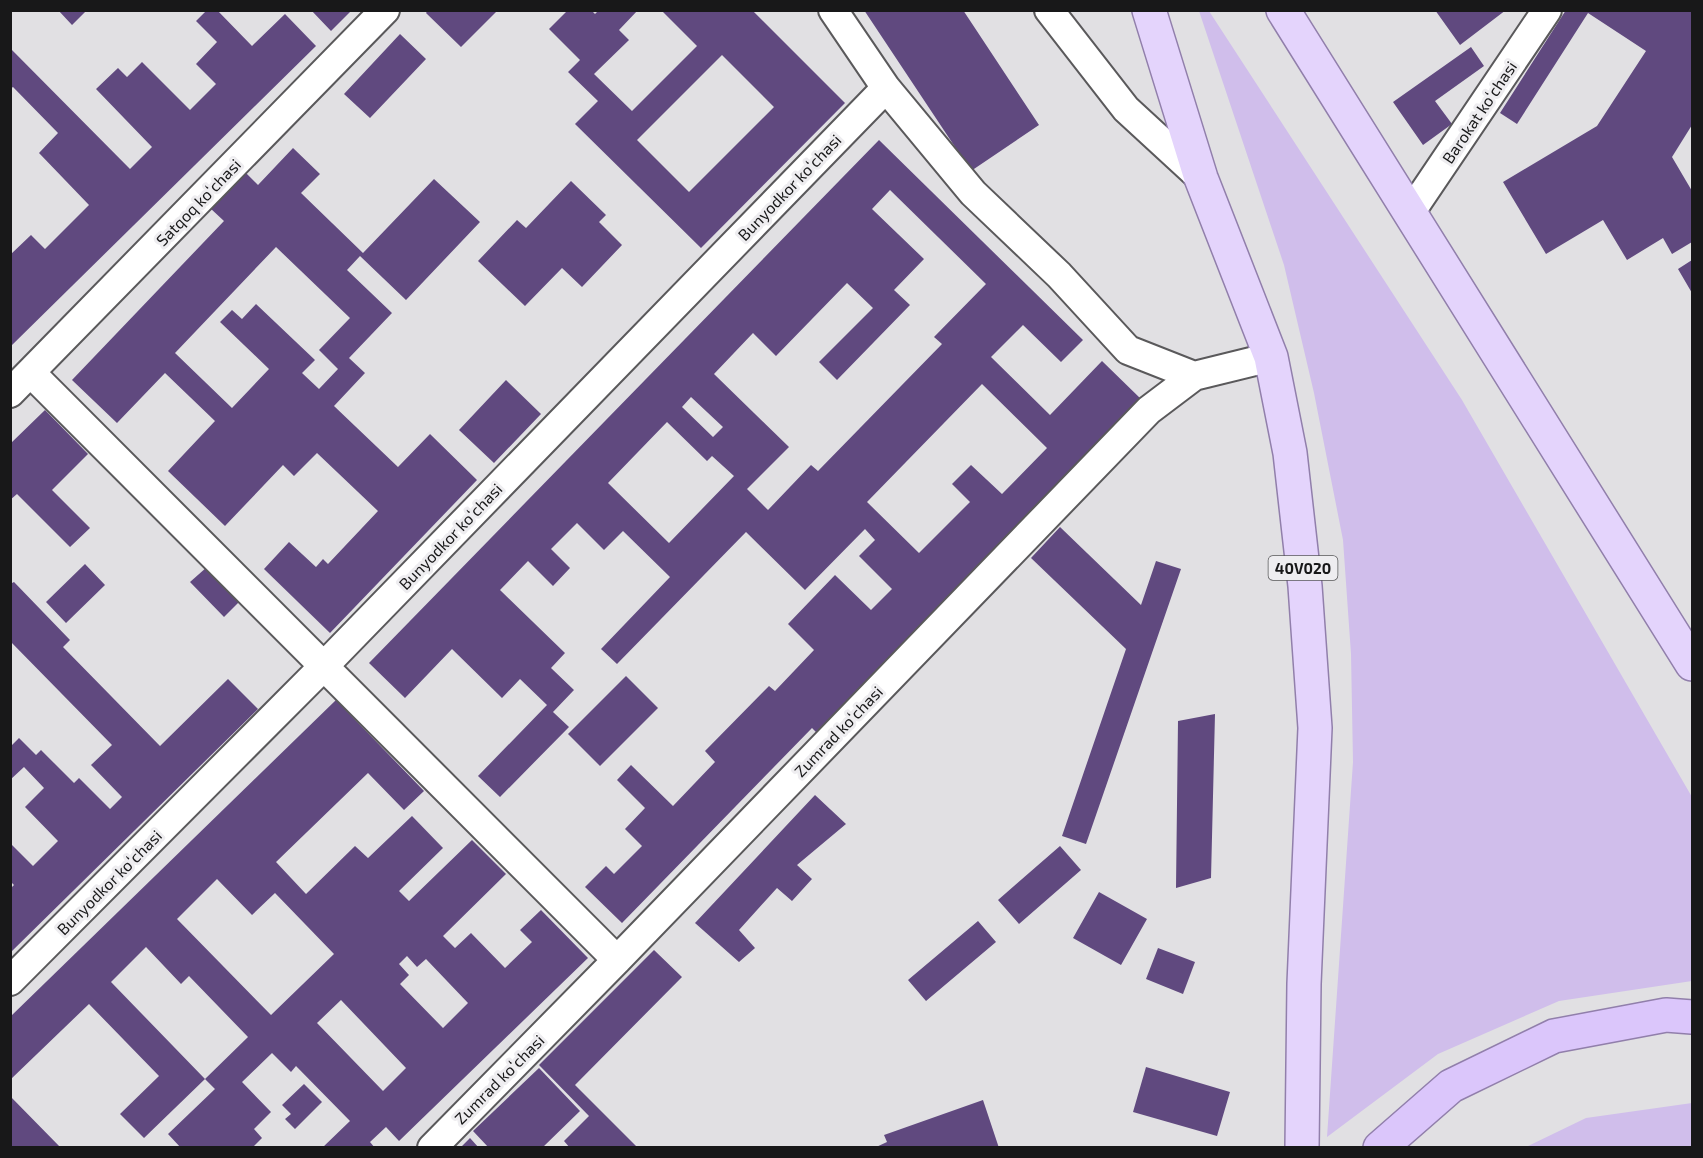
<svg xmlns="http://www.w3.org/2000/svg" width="1703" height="1158" viewBox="0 0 1703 1158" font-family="'Exo 2',sans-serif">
<rect width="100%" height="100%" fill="#e1e0e3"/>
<path fill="#d0beeb" d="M 1199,11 L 1209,11 L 1462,400 L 1692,797 L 1692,981 L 1559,1001 L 1438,1054 L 1327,1137 L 1353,762 L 1351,654 L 1343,540 L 1314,393 L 1284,265 Z
M 1692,1103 L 1692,1147 L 1526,1147 L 1586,1118 Z"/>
<path fill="#60497f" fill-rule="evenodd" d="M 58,10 L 87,10 L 72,25 Z
M 207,10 L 217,10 L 252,46 L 285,14 L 316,46 L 10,347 L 10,255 L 31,235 L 45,249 L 89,205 L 39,153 L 58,133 L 13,87 L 10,89 L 10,48 L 130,169 L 152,147 L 96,89 L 118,68 L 127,77 L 142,62 L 190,110 L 216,84 L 196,64 L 217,42 L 196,21 Z
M 311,10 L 352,10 L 331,31 Z
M 428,10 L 498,10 L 461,47 L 426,13 Z
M 568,10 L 591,10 L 595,14 L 599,10 L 638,10 L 619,30 L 629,40 L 594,74 L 632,111 L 697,46 L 661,10 L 752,10 L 845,103 L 701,248 L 575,124 L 598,101 L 568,72 L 580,60 L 549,29 ZM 722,55 L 774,107 L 689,192 L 637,140 Z
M 864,10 L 963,10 L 1039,125 L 971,171 Z
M 1435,10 L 1506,10 L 1460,45 Z
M 1566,10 L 1692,10 L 1692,125 L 1672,157 L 1692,191 L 1692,242 L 1672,254 L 1663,238 L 1627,260 L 1603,220 L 1546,254 L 1503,182 L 1597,126 L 1646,51 L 1588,13 L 1517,124 L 1500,113 Z
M 400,34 L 426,59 L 370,118 L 344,94 Z
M 1471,47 L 1484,66 L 1435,101 L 1452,124 L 1423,145 L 1393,102 Z
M 879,140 L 1083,340 L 1061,362 L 1023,325 L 991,357 L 1050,415 L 1102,361 L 1142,400 L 817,733 L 812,728 L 622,923 L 585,887 L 606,866 L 614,874 L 642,846 L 625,829 L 645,808 L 617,780 L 631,765 L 673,806 L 715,762 L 705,751 L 769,686 L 775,691 L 814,650 L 788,624 L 835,575 L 871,610 L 892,589 L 859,556 L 875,540 L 865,529 L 805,590 L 746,532 L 617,664 L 601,649 L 670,577 L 623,531 L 604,550 L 577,523 L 551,549 L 570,568 L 553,586 L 528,561 L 500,590 L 565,653 L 551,668 L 574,690 L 553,712 L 569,727 L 500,797 L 478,776 L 547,705 L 520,679 L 502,698 L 452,649 L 405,698 L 369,663 ZM 890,190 L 986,284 L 934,337 L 942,344 L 818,471 L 811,465 L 768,510 L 747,489 L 789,447 L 714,374 L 753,333 L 776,356 L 847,283 L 873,308 L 819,362 L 837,380 L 910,305 L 894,290 L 924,259 L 872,209 ZM 982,384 L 1047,448 L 1002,494 L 971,465 L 952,484 L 970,502 L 919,553 L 867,502 ZM 691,397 L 723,427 L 713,437 L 682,407 ZM 667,422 L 707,461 L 712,456 L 734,476 L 669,543 L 608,483 Z
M 293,148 L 320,174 L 301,193 L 363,253 L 434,179 L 480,222 L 406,300 L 360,256 L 347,270 L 392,313 L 349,358 L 365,373 L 334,406 L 398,467 L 430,434 L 477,480 L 330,633 L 264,569 L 289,542 L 316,567 L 323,559 L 328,564 L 378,511 L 317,453 L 294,476 L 283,465 L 225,526 L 168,471 L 215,421 L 165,373 L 117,423 L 72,380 L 224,221 L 210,208 L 245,172 L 258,185 ZM 276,247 L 350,318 L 319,350 L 338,369 L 319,389 L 302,373 L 315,360 L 256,304 L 242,319 L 232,310 L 220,322 L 269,369 L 232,408 L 175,353 Z
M 571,181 L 606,215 L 599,222 L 622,245 L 582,287 L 562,268 L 525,306 L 478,261 L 517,220 L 526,228 Z
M 1692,260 L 1692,293 L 1678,269 Z
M 506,380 L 541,414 L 494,463 L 459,430 Z
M 45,410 L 88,454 L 52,490 L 90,528 L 70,547 L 17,494 L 10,500 L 10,444 Z
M 1060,527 L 1141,605 L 1156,561 L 1181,569 L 1086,844 L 1062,836 L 1126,649 L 1031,558 Z
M 85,564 L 105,585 L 66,623 L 46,602 Z
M 207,567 L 240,601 L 224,617 L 190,582 Z
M 14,582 L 70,640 L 63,647 L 160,746 L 228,679 L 258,709 L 10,953 L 10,889 L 14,885 L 10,881 L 10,843 L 33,866 L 58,841 L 25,807 L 44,788 L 24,767 L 10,780 L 10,747 L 19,738 L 36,755 L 41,750 L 74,783 L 79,778 L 110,809 L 122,797 L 91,765 L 112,745 L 10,641 L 10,584 Z
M 626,676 L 658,708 L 600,766 L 568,734 Z
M 336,700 L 424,791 L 404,810 L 368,773 L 276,862 L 306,894 L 355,846 L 368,858 L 412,816 L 443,848 L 399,891 L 409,901 L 472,840 L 506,874 L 443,936 L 455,948 L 471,933 L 505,968 L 532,942 L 520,930 L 541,910 L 588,958 L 399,1141 L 386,1127 L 370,1142 L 375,1148 L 322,1148 L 350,1121 L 296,1066 L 291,1072 L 272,1053 L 242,1082 L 271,1112 L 254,1129 L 262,1138 L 252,1148 L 181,1148 L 168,1134 L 215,1089 L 205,1079 L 248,1037 L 189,976 L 181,984 L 146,947 L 111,982 L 205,1079 L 144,1138 L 120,1114 L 159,1076 L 89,1004 L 10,1080 L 10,1017 ZM 217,879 L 252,915 L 275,893 L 334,954 L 271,1015 L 177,919 ZM 407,956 L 417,967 L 426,959 L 468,1003 L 443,1028 L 400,984 L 409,975 L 399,964 ZM 341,1000 L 406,1068 L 383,1091 L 317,1023 Z
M 1215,714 L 1211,878 L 1176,888 L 1178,721 Z
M 815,795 L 846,824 L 797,865 L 812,879 L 792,901 L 777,888 L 739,930 L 755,948 L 739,962 L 695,923 Z
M 1060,846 L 1081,870 L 1019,924 L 998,900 Z
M 1099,892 L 1147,919 L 1121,965 L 1073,938 Z
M 978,921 L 996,942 L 926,1001 L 908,980 Z
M 1158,948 L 1195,962 L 1183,994 L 1146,979 Z
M 654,950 L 682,977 L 575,1085 L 638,1148 L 570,1148 L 564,1141 L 589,1116 L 539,1065 Z
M 1146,1067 L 1230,1092 L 1217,1136 L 1133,1112 Z
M 539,1068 L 580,1111 L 542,1148 L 489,1148 L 473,1131 Z
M 304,1084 L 322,1102 L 295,1129 L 285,1119 L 291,1114 L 282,1105 Z
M 10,1096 L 61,1148 L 12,1148 Z
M 983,1100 L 999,1148 L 874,1148 L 887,1142 L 884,1135 Z
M 470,1138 L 479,1148 L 460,1148 Z"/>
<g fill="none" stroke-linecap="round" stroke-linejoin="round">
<g stroke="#5a595b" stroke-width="32">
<path id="minor" d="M 833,10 L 886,88 L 973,193 L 1059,275 L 1128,350 L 1194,376
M 1049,10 L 1126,109 L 1201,178
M 1410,213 L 1547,10
M 31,373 L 617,960
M 10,393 L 385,10
M 10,981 L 323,667 L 886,88
M 432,1148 L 617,960 L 1149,410 L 1194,376 L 1271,357"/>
</g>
<g stroke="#917fab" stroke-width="36">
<path id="primary" d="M 1149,10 L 1201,178 L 1271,357 L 1290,453 L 1305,586 L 1315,728 L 1304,984 L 1302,1148
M 1283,10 L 1692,664"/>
</g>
<g stroke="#917fab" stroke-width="36">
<path id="trunk" d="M 1380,1148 L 1451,1086 L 1554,1036 L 1666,1015 L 1692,1017"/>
</g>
<use href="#minor" stroke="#fff" stroke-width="28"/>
<use href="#primary" stroke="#e4d4fc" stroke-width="33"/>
<use href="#trunk" stroke="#dbc6fb" stroke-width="33"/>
</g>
<g text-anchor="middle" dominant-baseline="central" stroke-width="6" stroke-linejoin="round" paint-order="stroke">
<rect fill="#eeedf0" stroke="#58585a" stroke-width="1.5" x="1268.5" y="556" width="69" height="24" rx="4.5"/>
<g font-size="15" font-weight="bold" fill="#181819">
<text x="1303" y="568">40V020</text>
</g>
<g font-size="16" fill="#181819" stroke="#eeedf0">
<text transform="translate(1479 112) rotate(-56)">Barokat koʻchasi</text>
<text transform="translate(789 187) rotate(-46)">Bunyodkor koʻchasi</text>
<text transform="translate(198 202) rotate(-46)">Satqoq koʻchasi</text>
<text transform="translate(450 536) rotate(-46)">Bunyodkor koʻchasi</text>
<text transform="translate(838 731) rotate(-46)">Zumrad koʻchasi</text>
<text transform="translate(109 882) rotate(-45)">Bunyodkor koʻchasi</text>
<text transform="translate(499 1079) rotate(-45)">Zumrad koʻchasi</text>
</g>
</g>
<rect width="1703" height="1158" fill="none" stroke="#181819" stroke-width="24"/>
</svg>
